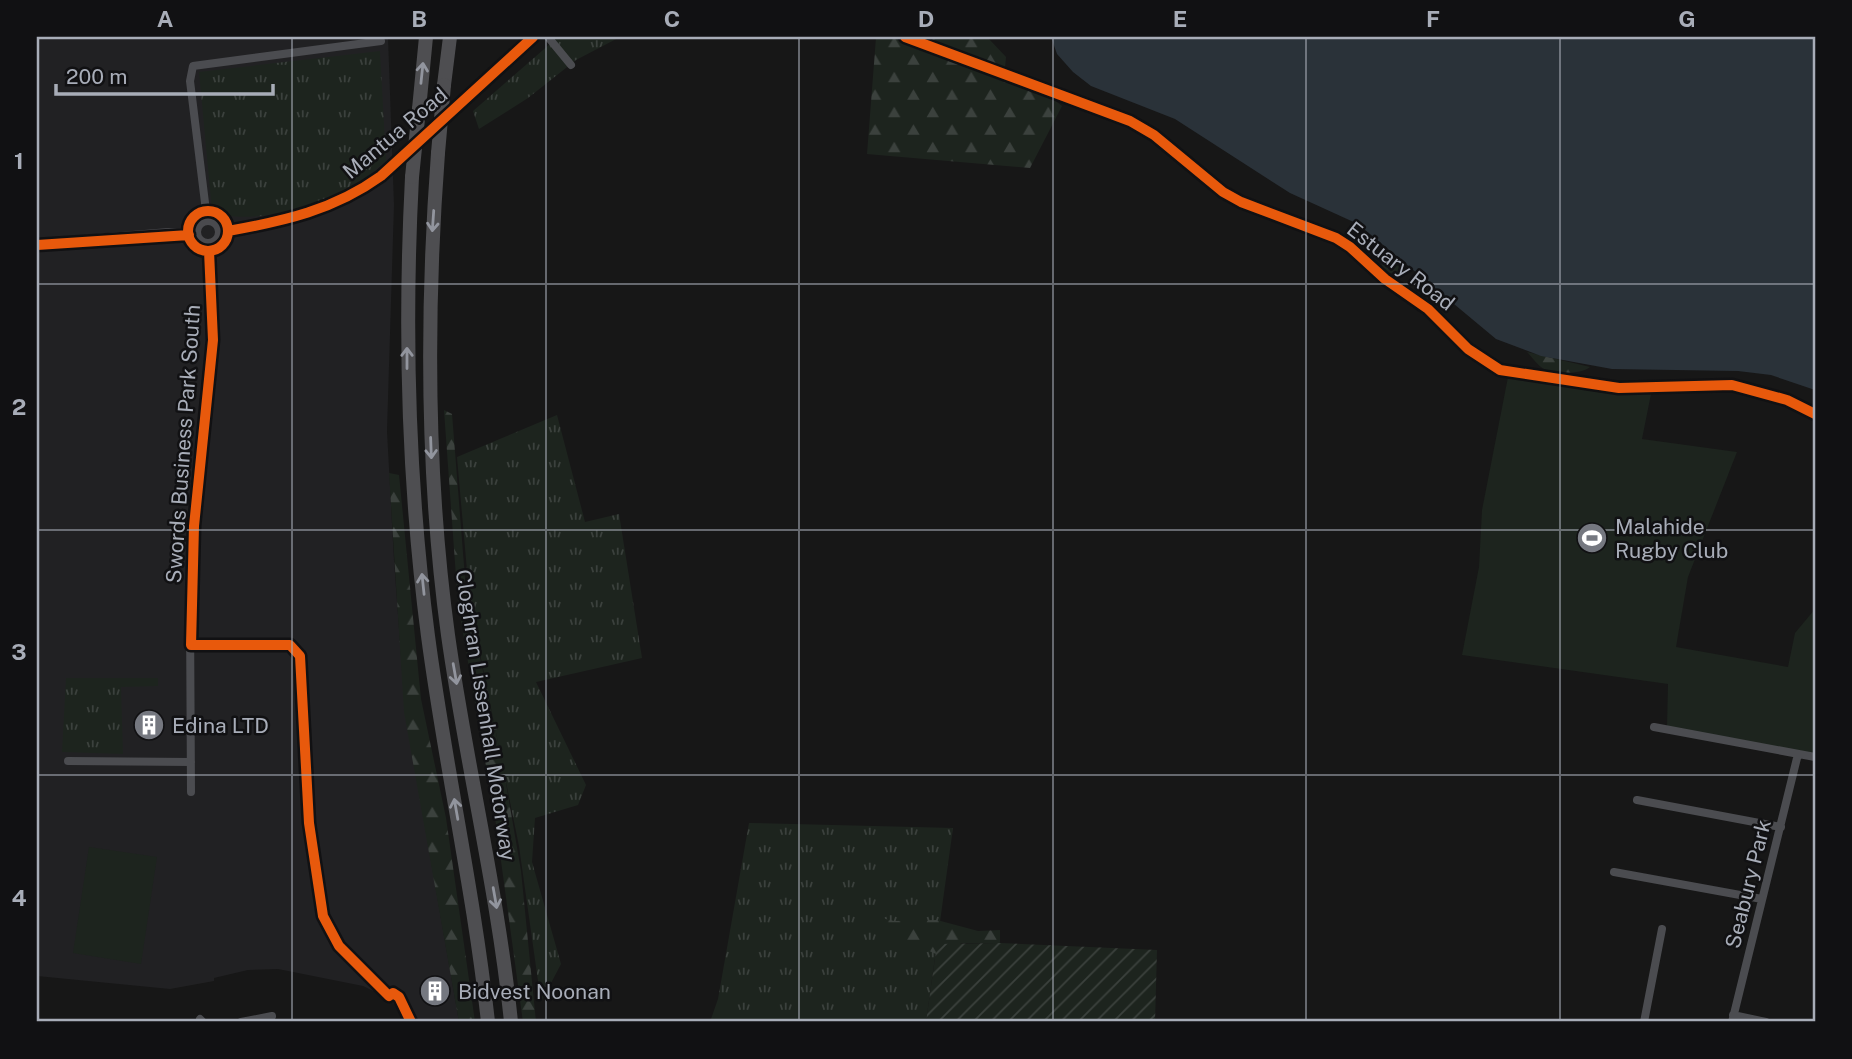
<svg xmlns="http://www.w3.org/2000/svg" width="1852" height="1059" viewBox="0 0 1852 1059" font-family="'Public Sans',sans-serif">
<defs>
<pattern id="grass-tufts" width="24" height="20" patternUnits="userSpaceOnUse" patternTransform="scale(1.75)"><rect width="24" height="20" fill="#1d241e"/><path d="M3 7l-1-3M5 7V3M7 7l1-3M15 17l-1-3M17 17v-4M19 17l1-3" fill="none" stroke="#3b413d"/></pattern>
<pattern id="forest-firs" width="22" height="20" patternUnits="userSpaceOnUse" patternTransform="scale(1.75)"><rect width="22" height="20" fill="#1d241e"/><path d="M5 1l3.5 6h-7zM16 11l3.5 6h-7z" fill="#3b413d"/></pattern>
<pattern id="garden-furrows" width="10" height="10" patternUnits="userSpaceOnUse" patternTransform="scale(1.75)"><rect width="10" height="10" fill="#1d241e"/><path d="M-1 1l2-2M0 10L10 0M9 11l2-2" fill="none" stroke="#3b413d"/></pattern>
</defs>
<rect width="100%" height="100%" fill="#171717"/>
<path fill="#212123" d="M 37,37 L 388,37 L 394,205 L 387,431 L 394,560 L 405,712 L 459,1022 L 412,1022 L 388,998 L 363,986 L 278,969 L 248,970 L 214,978 L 214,981 L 170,989 L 37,976 Z"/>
<path fill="url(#grass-tufts)" d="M 558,37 L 620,37 L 576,60 L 528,98 L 479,129 L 473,111 Z
M 380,51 L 386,161 C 371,172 355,189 338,196 C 306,209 243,226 212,211 L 199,72 Z
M 557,415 L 585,522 L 619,514 L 642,658 L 536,682 L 586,785 L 578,805 L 535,818 L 532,862 L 561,964 L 541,1002 L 519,846 L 470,604 L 457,457 Z
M 66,678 L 158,678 L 158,686 L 121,687 L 123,754 L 62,752 Z
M 749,823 L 953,828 L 926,1022 L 710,1022 L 718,999 Z"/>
<path fill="url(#forest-firs)" d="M 873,37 L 978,37 L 989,39 L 1006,57 L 1004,78 L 1049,96 L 1062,106 L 1030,168 L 867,154 L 876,38 Z
M 1374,248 L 1377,248 L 1405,272 L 1400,275 L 1385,272 Z
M 1527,352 L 1590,367 C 1579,375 1556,374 1544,369 C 1538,366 1532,357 1527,352 Z
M 444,410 L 452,414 L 466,591 L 503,766 L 521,871 L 536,1022 L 523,1022 L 496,824 L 458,604 Z
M 389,473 L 399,475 L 421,699 L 446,818 L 475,1022 L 459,1022 L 404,712 Z
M 873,916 L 894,921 L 937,920 L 978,931 L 1000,930 L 1000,943 L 962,943 L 936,954 L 869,924 Z"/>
<path fill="#1d241e" d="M 1508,377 L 1598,392 L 1651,394 L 1642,439 L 1737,452 L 1688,577 L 1676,647 L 1788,667 L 1795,633 L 1815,609 L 1815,755 L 1667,727 L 1668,684 L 1462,655 L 1479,567 L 1482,510 Z
M 89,847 L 157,857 L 141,964 L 73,953 Z"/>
<path fill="url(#garden-furrows)" d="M 1000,943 L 1157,950 L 1155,1022 L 926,1022 L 937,944 Z"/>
<path fill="#2a3239" d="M 1051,37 L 1815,37 L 1815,390 L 1771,375 L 1738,371 L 1612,369 L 1541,356 L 1496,339 L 1358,224 L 1290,193 L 1175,119 L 1091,86 L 1073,72 L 1057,54 Z"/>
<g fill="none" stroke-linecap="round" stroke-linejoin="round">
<path stroke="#4b4c50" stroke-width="8" d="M 548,37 L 571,65
M 207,219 L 190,81 L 193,66 L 381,41
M 191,645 L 290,645 L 300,656 L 309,823 L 323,916 L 339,946 L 389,996
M 1654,727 L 1815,757
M 68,761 L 191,762
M 191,792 L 190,612 L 194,526 L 213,340 L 214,310 L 208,245
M 1637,800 L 1781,827
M 1614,872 L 1762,899
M 1733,1015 L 1766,1022
M 200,1019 L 203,1022
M 241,1022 L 272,1016
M 1644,1022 L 1662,929
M 1732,1022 L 1798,754"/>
<path stroke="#4a4a4e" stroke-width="12" d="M 905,37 L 1130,121 L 1154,135 L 1223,192 L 1241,202 L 1336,238 L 1350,247 L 1385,279 L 1428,309 L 1468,349 L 1500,370 L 1619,388 L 1732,385 L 1787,400 L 1815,414
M195 232a13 13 0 1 1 26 0a13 13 0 1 1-26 0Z
M 221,232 C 279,223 332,211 381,176 L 533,37
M 37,245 L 169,234 L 195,235"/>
<path stroke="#4e4e51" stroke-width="14" d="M 444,85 L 450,37
M 419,109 L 426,37
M 438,153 C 426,314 426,474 448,635 C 466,764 498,892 511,1022
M 412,177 C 404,331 408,483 428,636 C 445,765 474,892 488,1022"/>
<path stroke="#4e4e51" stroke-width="14" d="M 438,153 L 444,85
M 412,177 L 419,109"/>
<g stroke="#111113" stroke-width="15">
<path id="cycleway" d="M 905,37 L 1130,121 L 1154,135 L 1223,192 L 1241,202 L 1336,238 L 1350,247 L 1385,279 L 1428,309 L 1468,349 L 1500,370 L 1619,388 L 1732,385 L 1787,400 L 1815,414
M188 231a20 20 0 1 1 40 0a20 20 0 1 1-40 0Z
M 228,231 C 284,221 334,210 381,176 L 533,37
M 37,245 L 189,235
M 209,251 L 213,340 L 194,526 L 191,645 L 290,645 L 300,656 L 309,823 L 323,916 L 339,946 L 389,996 L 393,993 L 399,997 L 411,1022"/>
</g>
<use href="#cycleway" stroke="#e8590c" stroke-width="10"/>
</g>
<defs><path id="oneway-shaft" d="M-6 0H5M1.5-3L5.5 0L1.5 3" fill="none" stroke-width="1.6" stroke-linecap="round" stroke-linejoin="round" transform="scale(1.75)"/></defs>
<g stroke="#92959e">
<use href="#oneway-shaft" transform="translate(422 73) rotate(-84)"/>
<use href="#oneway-shaft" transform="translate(433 221) rotate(94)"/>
<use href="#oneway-shaft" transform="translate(407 358) rotate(-90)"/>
<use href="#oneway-shaft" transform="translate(431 448) rotate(88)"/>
<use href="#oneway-shaft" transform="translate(423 584) rotate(-96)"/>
<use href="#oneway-shaft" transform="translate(455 674) rotate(80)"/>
<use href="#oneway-shaft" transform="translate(456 809) rotate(-100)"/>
<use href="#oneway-shaft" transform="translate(495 898) rotate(80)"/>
</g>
<path fill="none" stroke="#a8adb8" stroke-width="2" stroke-opacity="0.55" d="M 292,37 L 292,1022M 546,37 L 546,1022M 799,37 L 799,1022M 1053,37 L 1053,1022M 1306,37 L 1306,1022M 1560,37 L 1560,1022M 37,284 L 1815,284M 37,530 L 1815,530M 37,775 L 1815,775"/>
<defs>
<g id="stadium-disc" transform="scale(1.575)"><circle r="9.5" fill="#757880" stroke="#111113"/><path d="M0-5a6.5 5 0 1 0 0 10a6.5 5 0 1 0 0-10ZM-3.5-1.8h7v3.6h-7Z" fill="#fff"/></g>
<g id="building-disc" transform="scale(1.575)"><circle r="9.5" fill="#757880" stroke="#111113"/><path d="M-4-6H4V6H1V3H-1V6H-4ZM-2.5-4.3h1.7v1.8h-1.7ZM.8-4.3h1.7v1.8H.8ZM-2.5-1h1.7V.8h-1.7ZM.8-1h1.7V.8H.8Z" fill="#fff"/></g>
</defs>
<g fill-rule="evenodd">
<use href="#stadium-disc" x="1592" y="538"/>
<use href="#building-disc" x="149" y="725"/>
<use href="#building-disc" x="435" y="991"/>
</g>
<g text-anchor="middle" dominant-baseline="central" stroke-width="5" stroke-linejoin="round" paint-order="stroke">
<g font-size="21" fill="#a8adb8" stroke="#111113">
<text transform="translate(395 133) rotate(-40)">Mantua Road</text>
<text transform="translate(1401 266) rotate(38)">Estuary Road</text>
<text transform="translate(183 444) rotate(-86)">Swords Business Park South</text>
<text transform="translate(486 715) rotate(81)">Cloghran Lissenhall Motorway</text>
<text transform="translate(1748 884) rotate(-76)">Seabury Park</text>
</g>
<g font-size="21" fill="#a8adb8" stroke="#111113" text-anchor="start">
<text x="1615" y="526">Malahide<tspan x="1615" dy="24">Rugby Club</tspan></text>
<text x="172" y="725">Edina LTD</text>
<text x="458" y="991">Bidvest Noonan</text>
</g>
</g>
<rect width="1852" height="1059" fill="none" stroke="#111113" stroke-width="77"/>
<path d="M56 84v10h217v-10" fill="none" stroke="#a8adb8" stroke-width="3.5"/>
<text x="66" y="84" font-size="21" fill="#a8adb8" stroke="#111113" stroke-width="5" paint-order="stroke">200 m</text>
<rect x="38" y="38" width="1776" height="982" fill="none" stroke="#a8adb8" stroke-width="2.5"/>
<g font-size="23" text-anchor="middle" font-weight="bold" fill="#a8adb8">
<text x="165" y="27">A</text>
<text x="419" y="27">B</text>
<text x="672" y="27">C</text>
<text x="926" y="27">D</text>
<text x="1180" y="27">E</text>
<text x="1433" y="27">F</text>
<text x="1687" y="27">G</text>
<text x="19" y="169">1</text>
<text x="19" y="415">2</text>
<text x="19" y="660">3</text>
<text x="19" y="906">4</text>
</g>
</svg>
